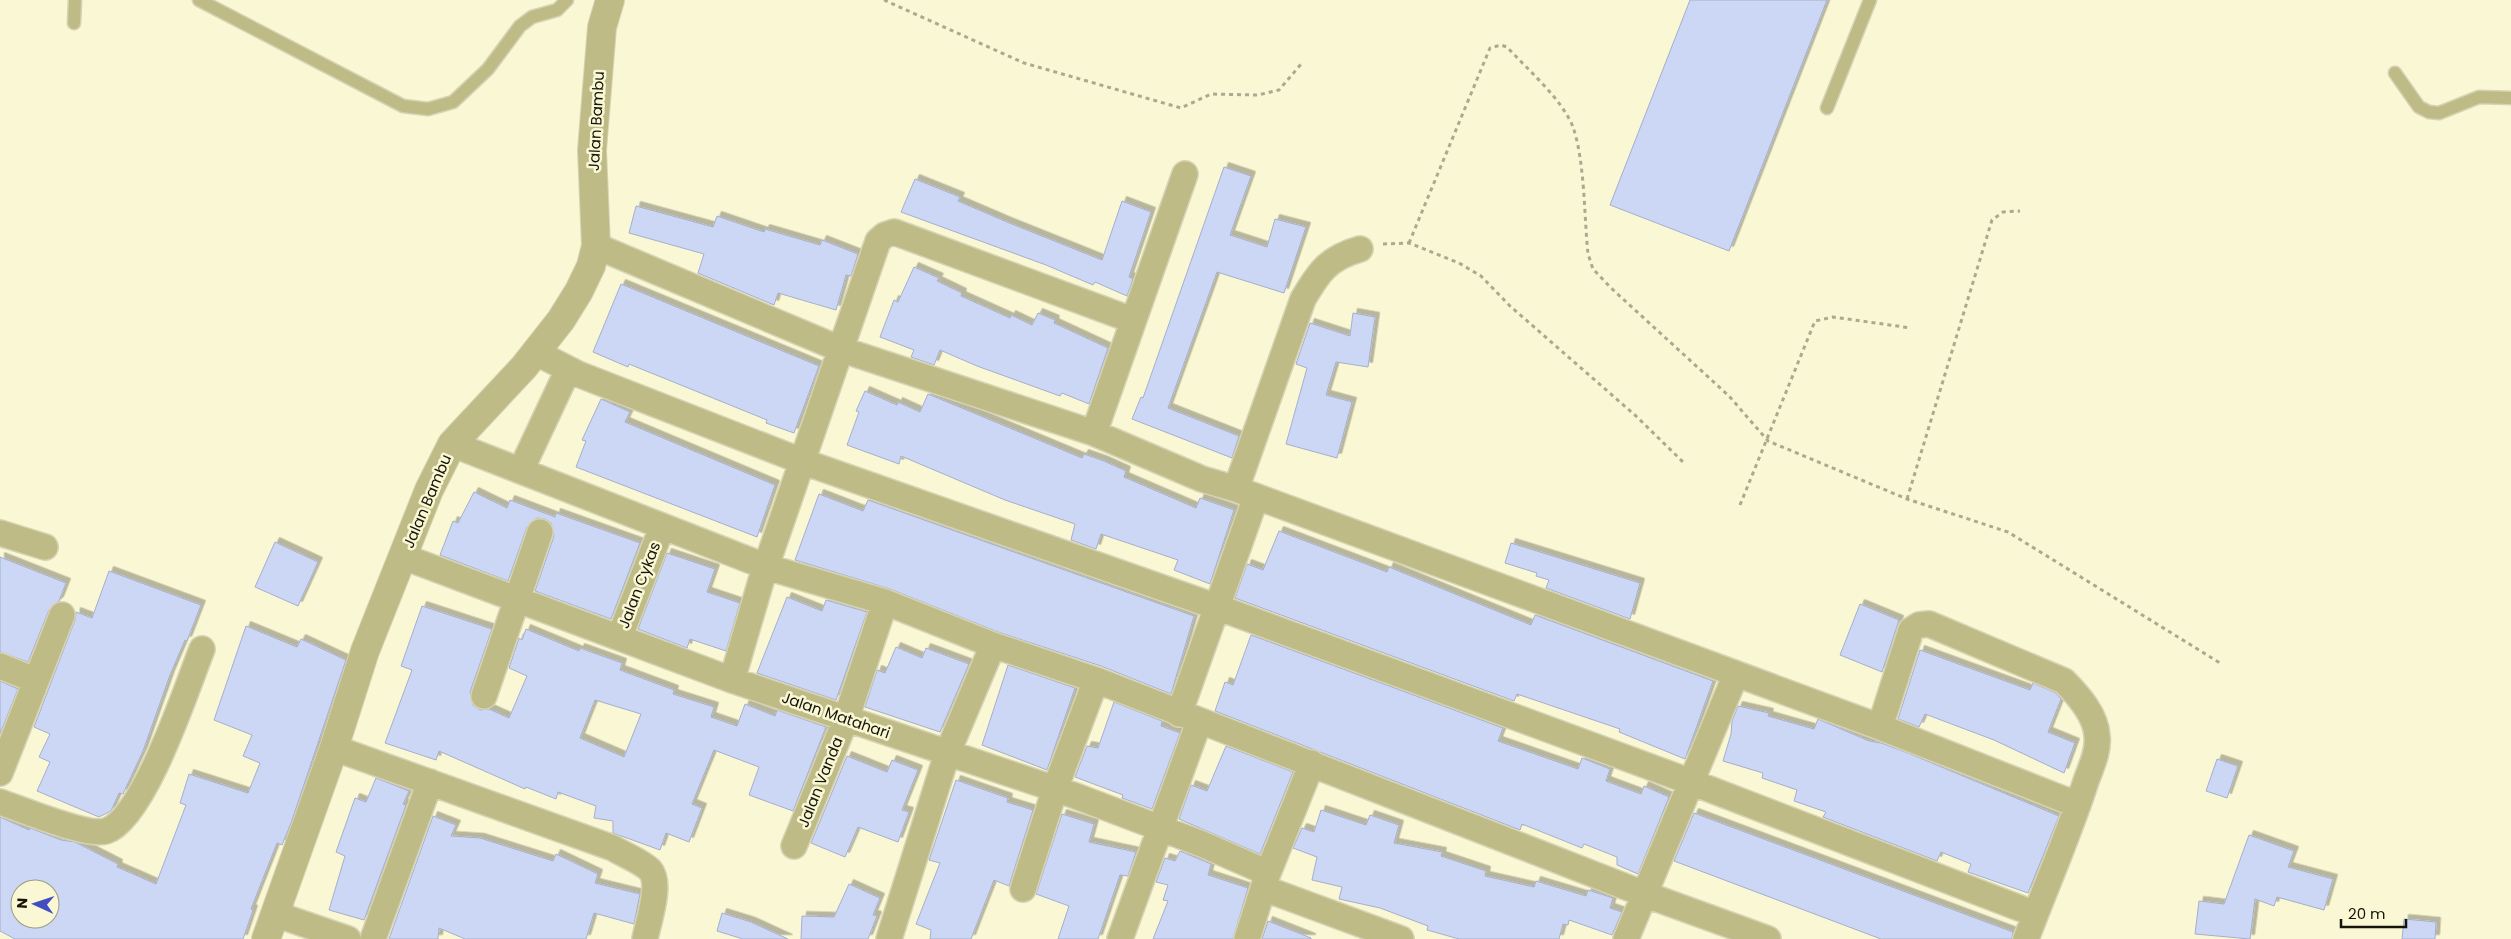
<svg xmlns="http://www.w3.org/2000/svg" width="2511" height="939" viewBox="0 0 2511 939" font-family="Poppins,sans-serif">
<defs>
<filter id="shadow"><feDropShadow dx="4.5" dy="-4.5" stdDeviation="0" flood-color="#0004"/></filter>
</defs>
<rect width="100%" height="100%" fill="#f9f7d4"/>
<path fill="#ccd6f5" stroke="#a5aecd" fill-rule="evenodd" filter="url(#shadow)" d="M 1690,0 L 1827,0 L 1729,251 L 1610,205 Z
M 1224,167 L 1251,176 L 1230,235 L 1267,247 L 1275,219 L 1306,227 L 1284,293 L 1217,272 L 1168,408 L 1239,436 L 1232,458 L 1132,419 L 1141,397 L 1143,398 Z
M 915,179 L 960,197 L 958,201 L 1007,222 L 1102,260 L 1122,201 L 1151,212 L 1129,277 L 1133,279 L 1127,296 L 1095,282 L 1093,285 L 1046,265 L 901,212 Z
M 636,206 L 713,227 L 717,216 L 764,232 L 765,229 L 820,245 L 822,240 L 858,254 L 851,276 L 846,275 L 836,310 L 778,293 L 774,305 L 698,273 L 704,254 L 629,233 Z
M 914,267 L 939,278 L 937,281 L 962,293 L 961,296 L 1010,318 L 1011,315 L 1032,325 L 1038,313 L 1055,320 L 1054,323 L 1108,348 L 1089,404 L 1062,393 L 1060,396 L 977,366 L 940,350 L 934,365 L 911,357 L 914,350 L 880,337 L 894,300 L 898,302 Z
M 621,284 L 819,366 L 794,433 L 766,423 L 767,420 L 629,364 L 628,367 L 593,352 Z
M 1353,313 L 1375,317 L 1368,367 L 1336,362 L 1326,395 L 1352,402 L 1337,458 L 1286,444 L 1307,368 L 1296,364 L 1310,323 L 1350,336 Z
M 865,391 L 897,405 L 898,402 L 920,412 L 928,394 L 1082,458 L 1084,454 L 1104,461 L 1126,471 L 1124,477 L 1196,508 L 1200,498 L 1234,510 L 1210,584 L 1174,570 L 1178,560 L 1101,534 L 1096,549 L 1071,540 L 1075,524 L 1005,500 L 901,456 L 899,464 L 847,445 L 859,412 L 856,411 Z
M 601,399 L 630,412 L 625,422 L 775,485 L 757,537 L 576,467 L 586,441 L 582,440 Z
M 474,492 L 507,508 L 510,500 L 555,517 L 556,513 L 640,543 L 611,619 L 535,591 L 554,536 L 551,523 L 545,519 L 537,518 L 527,527 L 508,581 L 440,555 L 453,521 L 458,523 Z
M 819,494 L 863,511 L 868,500 L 1194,616 L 1171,694 L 1101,666 L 998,632 L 890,589 L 795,560 Z
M 1279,531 L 1387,572 L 1389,567 L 1531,625 L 1535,615 L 1713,681 L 1685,759 L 1619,732 L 1620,729 L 1517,694 L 1514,701 L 1235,598 L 1247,564 L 1263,570 Z
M 275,542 L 318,562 L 298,606 L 255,587 Z
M 1511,543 L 1640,583 L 1630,619 L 1546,588 L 1549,580 L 1536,576 L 1537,573 L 1505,563 Z
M 667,553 L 715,569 L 707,592 L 740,603 L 726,651 L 690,639 L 687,648 L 638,629 Z
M 0,557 L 66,583 L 59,601 L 49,610 L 28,662 L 0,652 Z
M 109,571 L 201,605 L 187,641 L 185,640 L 170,675 L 143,751 L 123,794 L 119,793 L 111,811 L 99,817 L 37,791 L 50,762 L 39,757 L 50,734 L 34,727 L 75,620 L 76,612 L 92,618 Z
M 787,597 L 822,611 L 826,600 L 867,612 L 836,700 L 757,673 Z
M 1860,604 L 1899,620 L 1882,672 L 1840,655 Z
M 422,606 L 492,629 L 470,692 L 473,705 L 480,710 L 489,709 L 509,718 L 527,676 L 509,668 L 519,638 L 522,640 L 526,629 L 579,651 L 580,648 L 622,663 L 620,670 L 674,690 L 673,694 L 714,707 L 711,717 L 737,726 L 745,704 L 775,716 L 777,710 L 826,727 L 793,811 L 749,795 L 759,767 L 714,750 L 692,804 L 702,808 L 689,842 L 666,833 L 660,850 L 613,833 L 613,821 L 594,818 L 596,806 L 558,792 L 556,799 L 526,787 L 525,789 L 439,751 L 436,760 L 385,743 L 412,670 L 401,666 ZM 595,700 L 641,714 L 624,757 L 580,738 Z
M 246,626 L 297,647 L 301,639 L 346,660 L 291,823 L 282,845 L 277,843 L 251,909 L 253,910 L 243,939 L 15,939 L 0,931 L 0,817 L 29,830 L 30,828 L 61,840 L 75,842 L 118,864 L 117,867 L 156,884 L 186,805 L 180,803 L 189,774 L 248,793 L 260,763 L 243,756 L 252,735 L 214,720 ZM 20,889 L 50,889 L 50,919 L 20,919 Z
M 1251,635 L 1503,728 L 1498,741 L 1578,769 L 1582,758 L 1610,769 L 1606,781 L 1641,794 L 1644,786 L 1669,797 L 1638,874 L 1617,865 L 1617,857 L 1584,844 L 1582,848 L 1522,824 L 1520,830 L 1215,711 L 1225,682 L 1233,685 Z
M 896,647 L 922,658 L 926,648 L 969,664 L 940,732 L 865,707 L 877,670 L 885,673 Z
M 1920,650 L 2030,690 L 2033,683 L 2056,693 L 2061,699 L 2048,732 L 2075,743 L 2064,773 L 1994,740 L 1925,714 L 1919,727 L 1898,719 Z
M 1008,665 L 1075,688 L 1047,770 L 982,745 Z
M 0,681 L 18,689 L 0,734 Z
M 1114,702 L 1162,721 L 1161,726 L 1180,733 L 1152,809 L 1122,798 L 1123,795 L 1075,777 L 1087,746 L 1098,748 Z
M 1738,706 L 1769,713 L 1768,716 L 1814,729 L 1818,719 L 1869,741 L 1881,743 L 1908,753 L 2059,816 L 2028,893 L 1968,872 L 1971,864 L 1941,852 L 1937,861 L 1823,817 L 1826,812 L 1794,801 L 1797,790 L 1762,778 L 1763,773 L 1723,761 L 1731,734 L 1732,721 Z
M 1226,746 L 1293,772 L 1260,854 L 1179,819 L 1191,785 L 1207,791 Z
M 847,756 L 887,772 L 892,760 L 918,770 L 902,810 L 909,812 L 898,842 L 858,827 L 845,857 L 811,843 Z
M 2217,759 L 2238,766 L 2227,798 L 2206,791 Z
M 376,778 L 409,791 L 403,804 L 406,805 L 364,920 L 329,910 L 345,856 L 336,852 L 355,798 L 366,802 Z
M 956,780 L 1008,798 L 1007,802 L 1033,810 L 1009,886 L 994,880 L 971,939 L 930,939 L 931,930 L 916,924 L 940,863 L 929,860 Z
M 1321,810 L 1366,825 L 1370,815 L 1399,825 L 1394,843 L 1442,852 L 1441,856 L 1486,871 L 1485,876 L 1534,887 L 1536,881 L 1586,896 L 1588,890 L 1613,898 L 1610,908 L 1622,912 L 1612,935 L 1569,920 L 1568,925 L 1563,924 L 1559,939 L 1459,939 L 1427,930 L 1428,926 L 1380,908 L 1339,899 L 1342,887 L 1312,880 L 1317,857 L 1293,848 L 1302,828 L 1314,832 Z
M 1694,813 L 2013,932 L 2012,939 L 1881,939 L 1674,861 Z
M 1062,814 L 1094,824 L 1089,842 L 1136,852 L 1128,876 L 1120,875 L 1098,939 L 1058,939 L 1069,906 L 1036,894 Z
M 433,816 L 456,825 L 451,836 L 480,838 L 553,861 L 556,854 L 598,874 L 595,883 L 640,894 L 634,924 L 594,913 L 586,939 L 465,939 L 439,928 L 438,939 L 389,939 Z
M 2249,835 L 2294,851 L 2288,867 L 2333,879 L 2324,910 L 2277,897 L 2274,906 L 2255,899 L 2250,939 L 2195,934 L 2199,901 L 2224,904 Z
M 1180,851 L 1211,864 L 1208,875 L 1248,888 L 1233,939 L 1153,939 L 1168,901 L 1163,900 L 1168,885 L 1156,882 L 1165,858 L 1175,861 Z
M 849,884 L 880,898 L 873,915 L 877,916 L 868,939 L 801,939 L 802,916 L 834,917 Z
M 722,913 L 751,922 L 788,939 L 743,939 L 717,931 Z
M 2404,919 L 2436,922 L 2435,939 L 2402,939 Z
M 1268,921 L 1311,938 L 1311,939 L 1262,939 Z"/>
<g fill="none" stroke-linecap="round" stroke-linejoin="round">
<g stroke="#d5d3b3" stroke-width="15">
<path id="service" d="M 199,0 L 403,106 L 428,109 L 453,102 L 488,69 L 520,26 L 532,17 L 557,10 L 567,0
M 74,23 L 75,0
M 2395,73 L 2419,107 L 2429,112 L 2439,113 L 2479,97 L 2511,98
M 1827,108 L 1870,0"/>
</g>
<g stroke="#d5d3b3" stroke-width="28">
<path id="minor" d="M 596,246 L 840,349 L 1094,433 L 1202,479 L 1236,489 L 1880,727 L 2078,805
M 535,352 L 578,374 L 804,462 L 1217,607 L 1691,782 L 2035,914
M 1094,433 L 1185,174
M 452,444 L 767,567 L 885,602 L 993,645 L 1096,680 L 1644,894 L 1768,939
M 521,470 L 568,370
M 1236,489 L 1303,299 C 1319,272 1328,258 1360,249
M 0,533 L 45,547
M 404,557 L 732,680 L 1073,795 L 1202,844 L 1268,873
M 620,636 L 659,535
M 0,666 L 35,680
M 732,680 L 761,581 L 878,241 L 885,235 L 894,232 L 1132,320
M 484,696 L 540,532
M 1179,714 L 1256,497
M 1880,727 L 1911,630 L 1919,625 L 1929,624 L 2064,681 C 2078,695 2096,715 2097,736 C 2099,751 2091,767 2086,781 C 2069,834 2046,886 2026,939
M 334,748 L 613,848 C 624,855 641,861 650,870 C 662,884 648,922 645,939
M 0,773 L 62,615
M 0,802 C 21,809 87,837 106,831 C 144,819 187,687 202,649
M 794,846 L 846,719 L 885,602
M 1263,888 L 1401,939
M 1023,889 L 1055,789 L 1096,680
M 275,914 L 348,939
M 373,939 L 430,782
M 889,939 L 947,754 L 993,645
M 1120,939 L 1199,722
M 1247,939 L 1268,873 L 1312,763
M 1626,939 L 1736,674"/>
</g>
<g stroke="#d5d3b3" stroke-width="30">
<path id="tertiary" d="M 266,939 L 334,748 L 365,651 L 429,490 L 452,444 L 524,367 L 561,320 L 579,291 L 591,266 L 596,246 L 592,150 L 602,27 L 610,0"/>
</g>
<path stroke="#abaa8f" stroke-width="3" stroke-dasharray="4 4" stroke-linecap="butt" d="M 884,0 L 1024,63 L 1181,108 L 1211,94 L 1258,95 L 1279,90 L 1302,63
M 1409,243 L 1490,48 L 1501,45 L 1507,47 C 1528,70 1562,99 1573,127 C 1585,162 1584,216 1588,254 L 1593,269 L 1611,288 L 1729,396 L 1768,441 L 1907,499 L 2008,532 L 2220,663
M 1383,244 L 1409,243 L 1459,263 L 1481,276 L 1510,306 L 1636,416 L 1684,463
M 1907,499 L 1992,220 L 2003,212 L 2020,211
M 1740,505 L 1815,321 L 1833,317 L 1911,328"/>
<use href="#service" stroke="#bfbb87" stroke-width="12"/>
<use href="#minor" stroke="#bfbb87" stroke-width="25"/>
<use href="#tertiary" stroke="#bfbb87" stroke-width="28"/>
</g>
<g text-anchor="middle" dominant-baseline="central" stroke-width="5" stroke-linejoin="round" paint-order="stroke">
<g font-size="15" fill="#151408" stroke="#f9f7d4">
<text transform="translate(596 121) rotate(-87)">Jalan Bambu</text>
<text transform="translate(427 501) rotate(-67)">Jalan Bambu</text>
<text transform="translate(639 585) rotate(-69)">Jalan Cykas</text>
<text transform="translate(836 715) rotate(19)">Jalan Matahari</text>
<text transform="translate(820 782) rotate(-68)">Jalan Vanda</text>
</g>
</g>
<g transform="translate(35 904) rotate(273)"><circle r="24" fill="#f9f7d4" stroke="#9e9c82"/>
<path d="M0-4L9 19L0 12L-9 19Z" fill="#404ec2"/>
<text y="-8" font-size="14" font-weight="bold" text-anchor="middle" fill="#151408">N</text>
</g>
<path d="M2341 919v8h65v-8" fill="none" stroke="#151408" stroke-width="2.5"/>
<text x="2348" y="919" font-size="15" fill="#151408" stroke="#f9f7d4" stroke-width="4" paint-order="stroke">20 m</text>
</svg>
